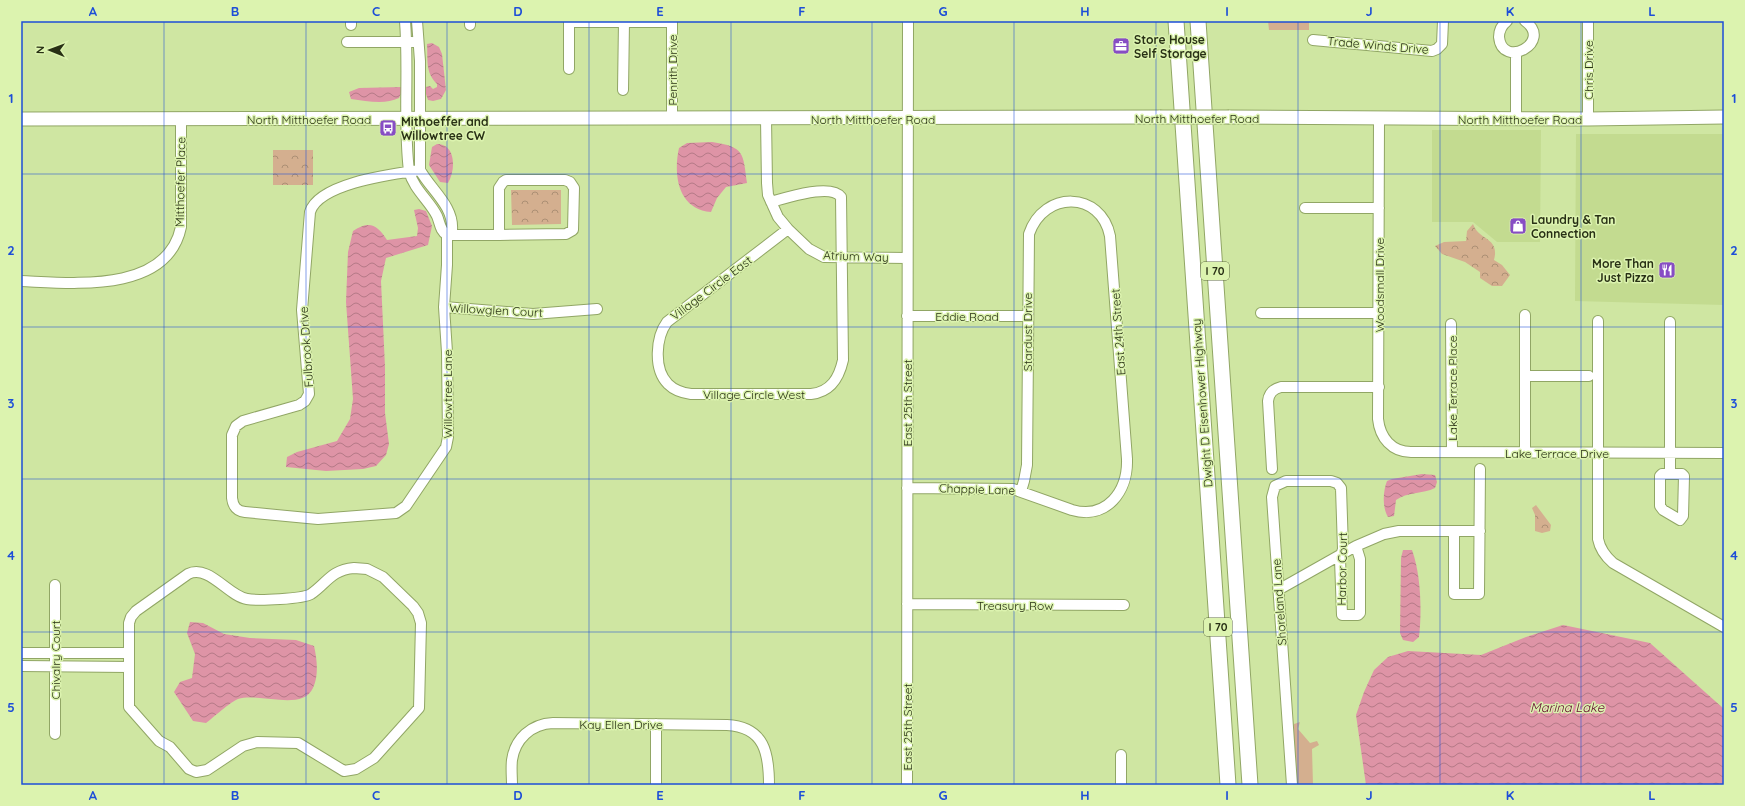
<svg xmlns="http://www.w3.org/2000/svg" width="1745" height="806" viewBox="0 0 1745 806" font-family="Quicksand,sans-serif">
<defs>
<pattern id="forest-crowns" width="20" height="18" patternUnits="userSpaceOnUse"><rect width="20" height="18" fill="#d4af8f"/><path d="M2 6a3 3 0 1 1 6 0M12 15a3 3 0 1 1 6 0" fill="none" stroke="#ac8f74"/></pattern>
<pattern id="water-waves" width="16" height="10" patternUnits="userSpaceOnUse"><rect width="16" height="10" fill="#de94a6"/><path d="M0 5q4-4 8 0t8 0" fill="none" stroke="#b47986"/></pattern>
</defs>
<rect width="100%" height="100%" fill="#cfe6a2"/>
<path fill="#c3db90" d="M 1432,130 L 1541,130 L 1540,242 L 1497,242 L 1473,222 L 1432,222 Z
M 1576,134 L 1724,134 L 1724,305 L 1575,301 Z"/>
<path fill="#d4af8f" d="M 1268,21 L 1309,21 L 1309,30 L 1269,30 Z
M 1300,722 L 1298,729 L 1310,743 L 1317,741 L 1319,745 L 1312,749 L 1313,785 L 1297,785 L 1296,760 L 1292,732 L 1294,724 Z"/>
<path fill="url(#forest-crowns)" d="M 273,150 L 313,150 L 313,185 L 273,185 Z
M 511,190 L 561,190 L 561,224 L 512,225 Z
M 1473,224 C 1479,241 1500,237 1494,260 L 1502,265 L 1510,275 L 1502,286 L 1492,286 L 1480,278 L 1480,272 L 1465,262 L 1442,254 L 1435,246 L 1444,242 L 1466,241 L 1467,231 Z
M 1536,505 L 1551,525 L 1550,531 L 1542,533 L 1535,531 L 1535,515 L 1532,508 Z"/>
<path fill="url(#water-waves)" d="M 432,43 L 439,47 L 442,54 L 446,90 L 441,99 L 433,101 L 428,100 L 425,91 L 426,87 L 430,86 L 433,89 L 437,87 L 437,84 C 425,72 428,60 427,44 Z
M 401,87 L 402,91 L 399,98 C 385,105 367,101 351,99 L 349,92 L 359,88 Z
M 712,142 C 745,147 743,153 747,183 L 726,187 L 717,198 L 711,212 C 678,209 673,175 679,148 L 687,143 Z
M 437,144 C 456,144 456,170 448,183 L 440,182 L 429,165 L 432,147 Z
M 419,209 L 426,211 L 432,226 L 428,245 L 386,258 L 381,281 L 385,367 L 385,413 L 389,444 L 386,455 L 376,466 L 363,469 L 326,471 L 286,467 L 287,457 L 297,452 L 337,441 L 350,419 L 353,399 L 346,302 L 348,252 L 353,231 C 370,220 377,225 387,240 L 417,236 L 418,228 L 414,210 Z
M 1422,474 L 1435,475 L 1437,482 L 1435,488 C 1423,494 1407,492 1396,500 L 1394,516 L 1388,517 C 1382,507 1383,491 1387,481 L 1392,479 Z
M 1403,550 L 1412,550 C 1421,575 1422,611 1419,637 L 1413,642 L 1403,640 L 1400,633 L 1401,558 Z
M 190,622 L 203,623 L 224,634 L 250,638 L 296,640 L 314,646 C 317,659 319,675 313,688 C 302,712 259,692 238,699 C 230,702 213,718 206,723 L 193,721 L 174,692 L 180,682 L 192,678 L 195,654 L 187,633 Z
M 1563,625 L 1650,643 L 1724,709 L 1724,785 L 1366,785 L 1356,715 L 1364,692 L 1374,670 L 1388,657 L 1408,651 L 1481,655 L 1526,637 Z"/>
<g fill="none" stroke-linecap="round" stroke-linejoin="round">
<g stroke="#91a665" stroke-width="12">
<path id="minor" d="M 351,21 L 351,25
M 405,21 C 409,71 403,122 409,171 C 414,190 429,200 437,216 C 440,223 440,231 447,235
M 417,21 L 420,61 L 420,170 C 431,190 454,206 452,230 L 447,235 L 447,265 L 444,307 L 447,352 L 448,437 L 446,447 L 406,506 L 396,513 L 318,519 L 245,512 C 236,511 233,506 232,498 L 232,435 L 236,426 L 243,421 L 299,405 L 305,401 L 309,394 L 302,310 L 310,212 C 319,183 393,174 420,170
M 1507,21 C 1502,25 1499,30 1499,37 C 1502,70 1554,42 1525,21
M 470,25 L 470,21
M 1313,40 L 1432,51 L 1437,49 L 1442,44 L 1443,21
M 347,42 L 412,42
M 1516,52 L 1516,119
M 569,69 L 569,22 L 672,22
M 623,90 L 624,22
M 672,119 L 672,21
M 766,119 L 767,183 L 768,195 L 778,217 L 788,229 L 809,249 L 824,257 L 907,258
M 1379,119 L 1378,419 C 1380,438 1392,452 1411,452 L 1724,453
M 1588,119 L 1588,21
M 506,180 L 565,180 L 570,182 L 574,188 L 573,230 L 566,234 L 499,235 L 499,188 L 503,182 Z
M 771,202 C 785,198 831,183 841,197 L 843,360 C 839,378 831,392 811,394 L 691,394 C 683,393 674,390 668,384 C 653,369 656,337 667,322 L 788,229
M 1305,208 L 1379,208
M 447,235 L 499,235
M 21,281 C 72,283 167,294 181,227 L 181,119
M 444,307 L 533,314 L 597,309
M 1261,313 L 1378,313
M 1525,315 L 1525,453
M 907,316 L 1027,316
M 1598,321 L 1598,539 C 1600,549 1605,556 1613,563 L 1724,627
M 1670,322 L 1670,474
M 1451,324 L 1452,452
M 1525,376 L 1589,376
M 1272,469 L 1268,401 C 1269,393 1273,389 1281,387 L 1379,387
M 1662,474 L 1682,474 L 1684,476 L 1683,516 L 1680,520 L 1663,510 L 1660,506 L 1660,476 Z
M 907,488 L 1013,489 L 1072,510 C 1107,520 1128,491 1127,459 L 1110,236 C 1101,191 1044,190 1029,234 L 1027,465 L 1024,481 L 1021,491
M 1454,531 L 1454,594 L 1479,594 L 1480,469
M 354,568 L 367,569 L 383,577 L 413,606 L 418,613 L 421,623 L 419,708 L 374,758 L 356,769 L 344,771 L 298,743 L 257,742 L 243,746 L 207,770 L 196,772 L 189,769 L 170,747 L 159,741 L 129,707 L 129,623 L 131,617 L 136,611 L 188,574 C 209,564 228,596 247,599 C 257,601 303,599 311,594 C 327,583 331,570 354,568 Z
M 55,585 L 55,734
M 1278,590 L 1356,546 L 1384,534 L 1399,531 L 1480,531
M 907,604 L 1124,605
M 21,653 L 129,653
M 21,666 L 129,667
M 656,724 L 656,785
M 512,785 C 512,777 511,768 512,760 C 515,739 531,724 553,723 L 727,725 C 765,727 769,754 769,785
M 907,785 L 908,21
M 1121,785 L 1121,755
M 1292,785 L 1272,497 L 1275,486 L 1286,481 L 1331,481 L 1337,483 L 1341,488 L 1343,549 L 1340,559 L 1342,615 L 1358,615 L 1360,613 L 1360,559 L 1356,546"/>
</g>
<g stroke="#91a665" stroke-width="15">
<path id="major" d="M 1229,117 L 1588,119 L 1724,117
M 21,119 L 1160,117"/>
</g>
<g stroke="#91a665" stroke-width="17">
<path id="highway" d="M 1176,21 L 1228,785
M 1198,21 L 1250,785"/>
</g>
<use href="#minor" stroke="#fff" stroke-width="10"/>
<use href="#major" stroke="#fff" stroke-width="13"/>
<use href="#highway" stroke="#fff" stroke-width="15"/>
<g stroke="#91a665" stroke-width="15" stroke-linecap="butt">
<path id="major-bridge" d="M 1160,117 L 1229,117"/>
</g>
<use href="#major-bridge" stroke="#fff" stroke-width="13"/>
</g>
<path fill="none" stroke="#1d4ed8" stroke-width="1" stroke-opacity="0.55" d="M 164,21 L 164,785M 306,21 L 306,785M 447,21 L 447,785M 589,21 L 589,785M 731,21 L 731,785M 872,21 L 872,785M 1014,21 L 1014,785M 1156,21 L 1156,785M 1298,21 L 1298,785M 1440,21 L 1440,785M 1581,21 L 1581,785M 21,174 L 1724,174M 21,327 L 1724,327M 21,479 L 1724,479M 21,632 L 1724,632"/>
<defs>
<g id="office-square" transform="scale(0.9)"><rect x="-9" y="-9" width="18" height="18" rx="4" fill="#874dc4" stroke="#dcf3af"/><path d="M-6-3h4V-5.5h4V-3h4V5H-6ZM-1-4.5V-3h2v-1.5ZM-6 0V1H6V0Z" fill="#fff"/></g>
<g id="bus-square" transform="scale(0.9)"><rect x="-9" y="-9" width="18" height="18" rx="4" fill="#874dc4" stroke="#dcf3af"/><path d="M-5-6H5V4H4V6H2V4H-2V6H-4V4H-5ZM-3.5-4V0h7V-4ZM-3.5 1.2v1.5H-2V1.2ZM2 1.2v1.5H3.5V1.2Z" fill="#fff"/></g>
<g id="shop-square" transform="scale(0.9)"><rect x="-9" y="-9" width="18" height="18" rx="4" fill="#874dc4" stroke="#dcf3af"/><path d="M-5-2.5h2.3a2.7 3.5 0 0 1 5.4 0H5L5.5 6h-11ZM-1.5-2.5h3a1.5 2.3 0 0 0-3 0Z" fill="#fff"/></g>
<g id="restaurant-square" transform="scale(0.9)"><rect x="-9" y="-9" width="18" height="18" rx="4" fill="#874dc4" stroke="#dcf3af"/><path d="M-5-6h1v4h1v-4h1v4h1v-4h1v5L-1.5 .5V6h-2V.5L-5-1ZM5-6V6H3V1.5H1.5Q1.5-4 5-6Z" fill="#fff"/></g>
</defs>
<g fill-rule="evenodd">
<use href="#office-square" x="1121" y="46"/>
<use href="#bus-square" x="388" y="128"/>
<use href="#shop-square" x="1518" y="226"/>
<use href="#restaurant-square" x="1667" y="270"/>
</g>
<g text-anchor="middle" dominant-baseline="central" stroke-width="3" stroke-linejoin="round" paint-order="stroke">
<g fill="#dcf3af" stroke="#5e6a43" stroke-width="1">
<rect x="1201" y="262" width="28" height="18" rx="3"/>
<rect x="1204" y="618" width="28" height="18" rx="3"/>
</g>
<g font-size="11" font-weight="bold" fill="#283015">
<text x="1215" y="271">I 70</text>
<text x="1218" y="627">I 70</text>
</g>
<g font-size="12" font-weight="bold" fill="#283015" stroke="#dcf3af" text-anchor="start">
<text x="1134" y="39">Store House<tspan x="1134" dy="14">Self Storage</tspan></text>
<text x="401" y="121">Mithoeffer and<tspan x="401" dy="14">Willowtree CW</tspan></text>
<text x="1531" y="219">Laundry &amp; Tan<tspan x="1531" dy="14">Connection</tspan></text>
<text x="1654" y="263" text-anchor="end">More Than<tspan x="1654" dy="14">Just Pizza</tspan></text>
</g>
<g font-size="12" fill="#283015" stroke="#dcf3af">
<text transform="translate(1378 45) rotate(5)">Trade Winds Drive</text>
<text transform="translate(672 70) rotate(-90)">Penrith Drive</text>
<text transform="translate(1588 70) rotate(-90)">Chris Drive</text>
<text x="1197" y="118">North Mitthoefer Road</text>
<text x="309" y="119">North Mitthoefer Road</text>
<text x="873" y="119">North Mitthoefer Road</text>
<text x="1520" y="119">North Mitthoefer Road</text>
<text transform="translate(180 182) rotate(-89)">Mitthoefer Place</text>
<text transform="translate(856 256) rotate(2)">Atrium Way</text>
<text transform="translate(1379 285) rotate(-90)">Woodsmall Drive</text>
<text transform="translate(711 288) rotate(-37)">Village Circle East</text>
<text transform="translate(496 310) rotate(3)">Willowglen Court</text>
<text x="967" y="316">Eddie Road</text>
<text transform="translate(1027 332) rotate(-90)">Stardust Drive</text>
<text transform="translate(1118 332) rotate(-94)">East 24th Street</text>
<text transform="translate(306 347) rotate(-94)">Fulbrook Drive</text>
<text transform="translate(1452 388) rotate(-90)">Lake Terrace Place</text>
<text transform="translate(447 394) rotate(-90)">Willowtree Lane</text>
<text x="754" y="394">Village Circle West</text>
<text transform="translate(907 403) rotate(-90)">East 25th Street</text>
<text transform="translate(1202 403) rotate(-94)">Dwight D Eisenhower Highway</text>
<text x="1557" y="453">Lake Terrace Drive</text>
<text transform="translate(977 489) rotate(2)">Chappie Lane</text>
<text transform="translate(1342 569) rotate(-89)">Harbor Court</text>
<text transform="translate(1279 602) rotate(-94)">Shoreland Lane</text>
<text x="1015" y="605">Treasury Row</text>
<text transform="translate(55 660) rotate(-90)">Chivalry Court</text>
<text x="621" y="724">Kay Ellen Drive</text>
<text transform="translate(907 727) rotate(-90)">East 25th Street</text>
</g>
<g font-size="13" font-style="italic" fill="#640b30" stroke="#dcf3af">
<text x="1567" y="707">Marina Lake</text>
</g>
</g>
<rect width="1745" height="806" fill="none" stroke="#dcf3af" stroke-width="44"/>
<g transform="translate(50 50) rotate(271)" stroke="#dcf3af" stroke-width="3" paint-order="stroke">
<path d="M0-3L7 15L0 10L-7 15Z" fill="#283015"/>
<text y="-6" font-size="11" font-weight="bold" text-anchor="middle" fill="#283015">N</text>
</g>
<rect x="22" y="22" width="1701" height="762" fill="none" stroke="#1d4ed8" stroke-width="1.5"/>
<g font-size="13" text-anchor="middle" font-weight="bold" fill="#1d4ed8">
<text x="93" y="16">A</text>
<text x="235" y="16">B</text>
<text x="376" y="16">C</text>
<text x="518" y="16">D</text>
<text x="660" y="16">E</text>
<text x="802" y="16">F</text>
<text x="943" y="16">G</text>
<text x="1085" y="16">H</text>
<text x="1227" y="16">I</text>
<text x="1369" y="16">J</text>
<text x="1510" y="16">K</text>
<text x="1652" y="16">L</text>
<text x="11" y="103">1</text>
<text x="1734" y="103">1</text>
<text x="11" y="255">2</text>
<text x="1734" y="255">2</text>
<text x="11" y="408">3</text>
<text x="1734" y="408">3</text>
<text x="11" y="560">4</text>
<text x="1734" y="560">4</text>
<text x="11" y="712">5</text>
<text x="1734" y="712">5</text>
<text x="93" y="800">A</text>
<text x="235" y="800">B</text>
<text x="376" y="800">C</text>
<text x="518" y="800">D</text>
<text x="660" y="800">E</text>
<text x="802" y="800">F</text>
<text x="943" y="800">G</text>
<text x="1085" y="800">H</text>
<text x="1227" y="800">I</text>
<text x="1369" y="800">J</text>
<text x="1510" y="800">K</text>
<text x="1652" y="800">L</text>
</g>
</svg>
